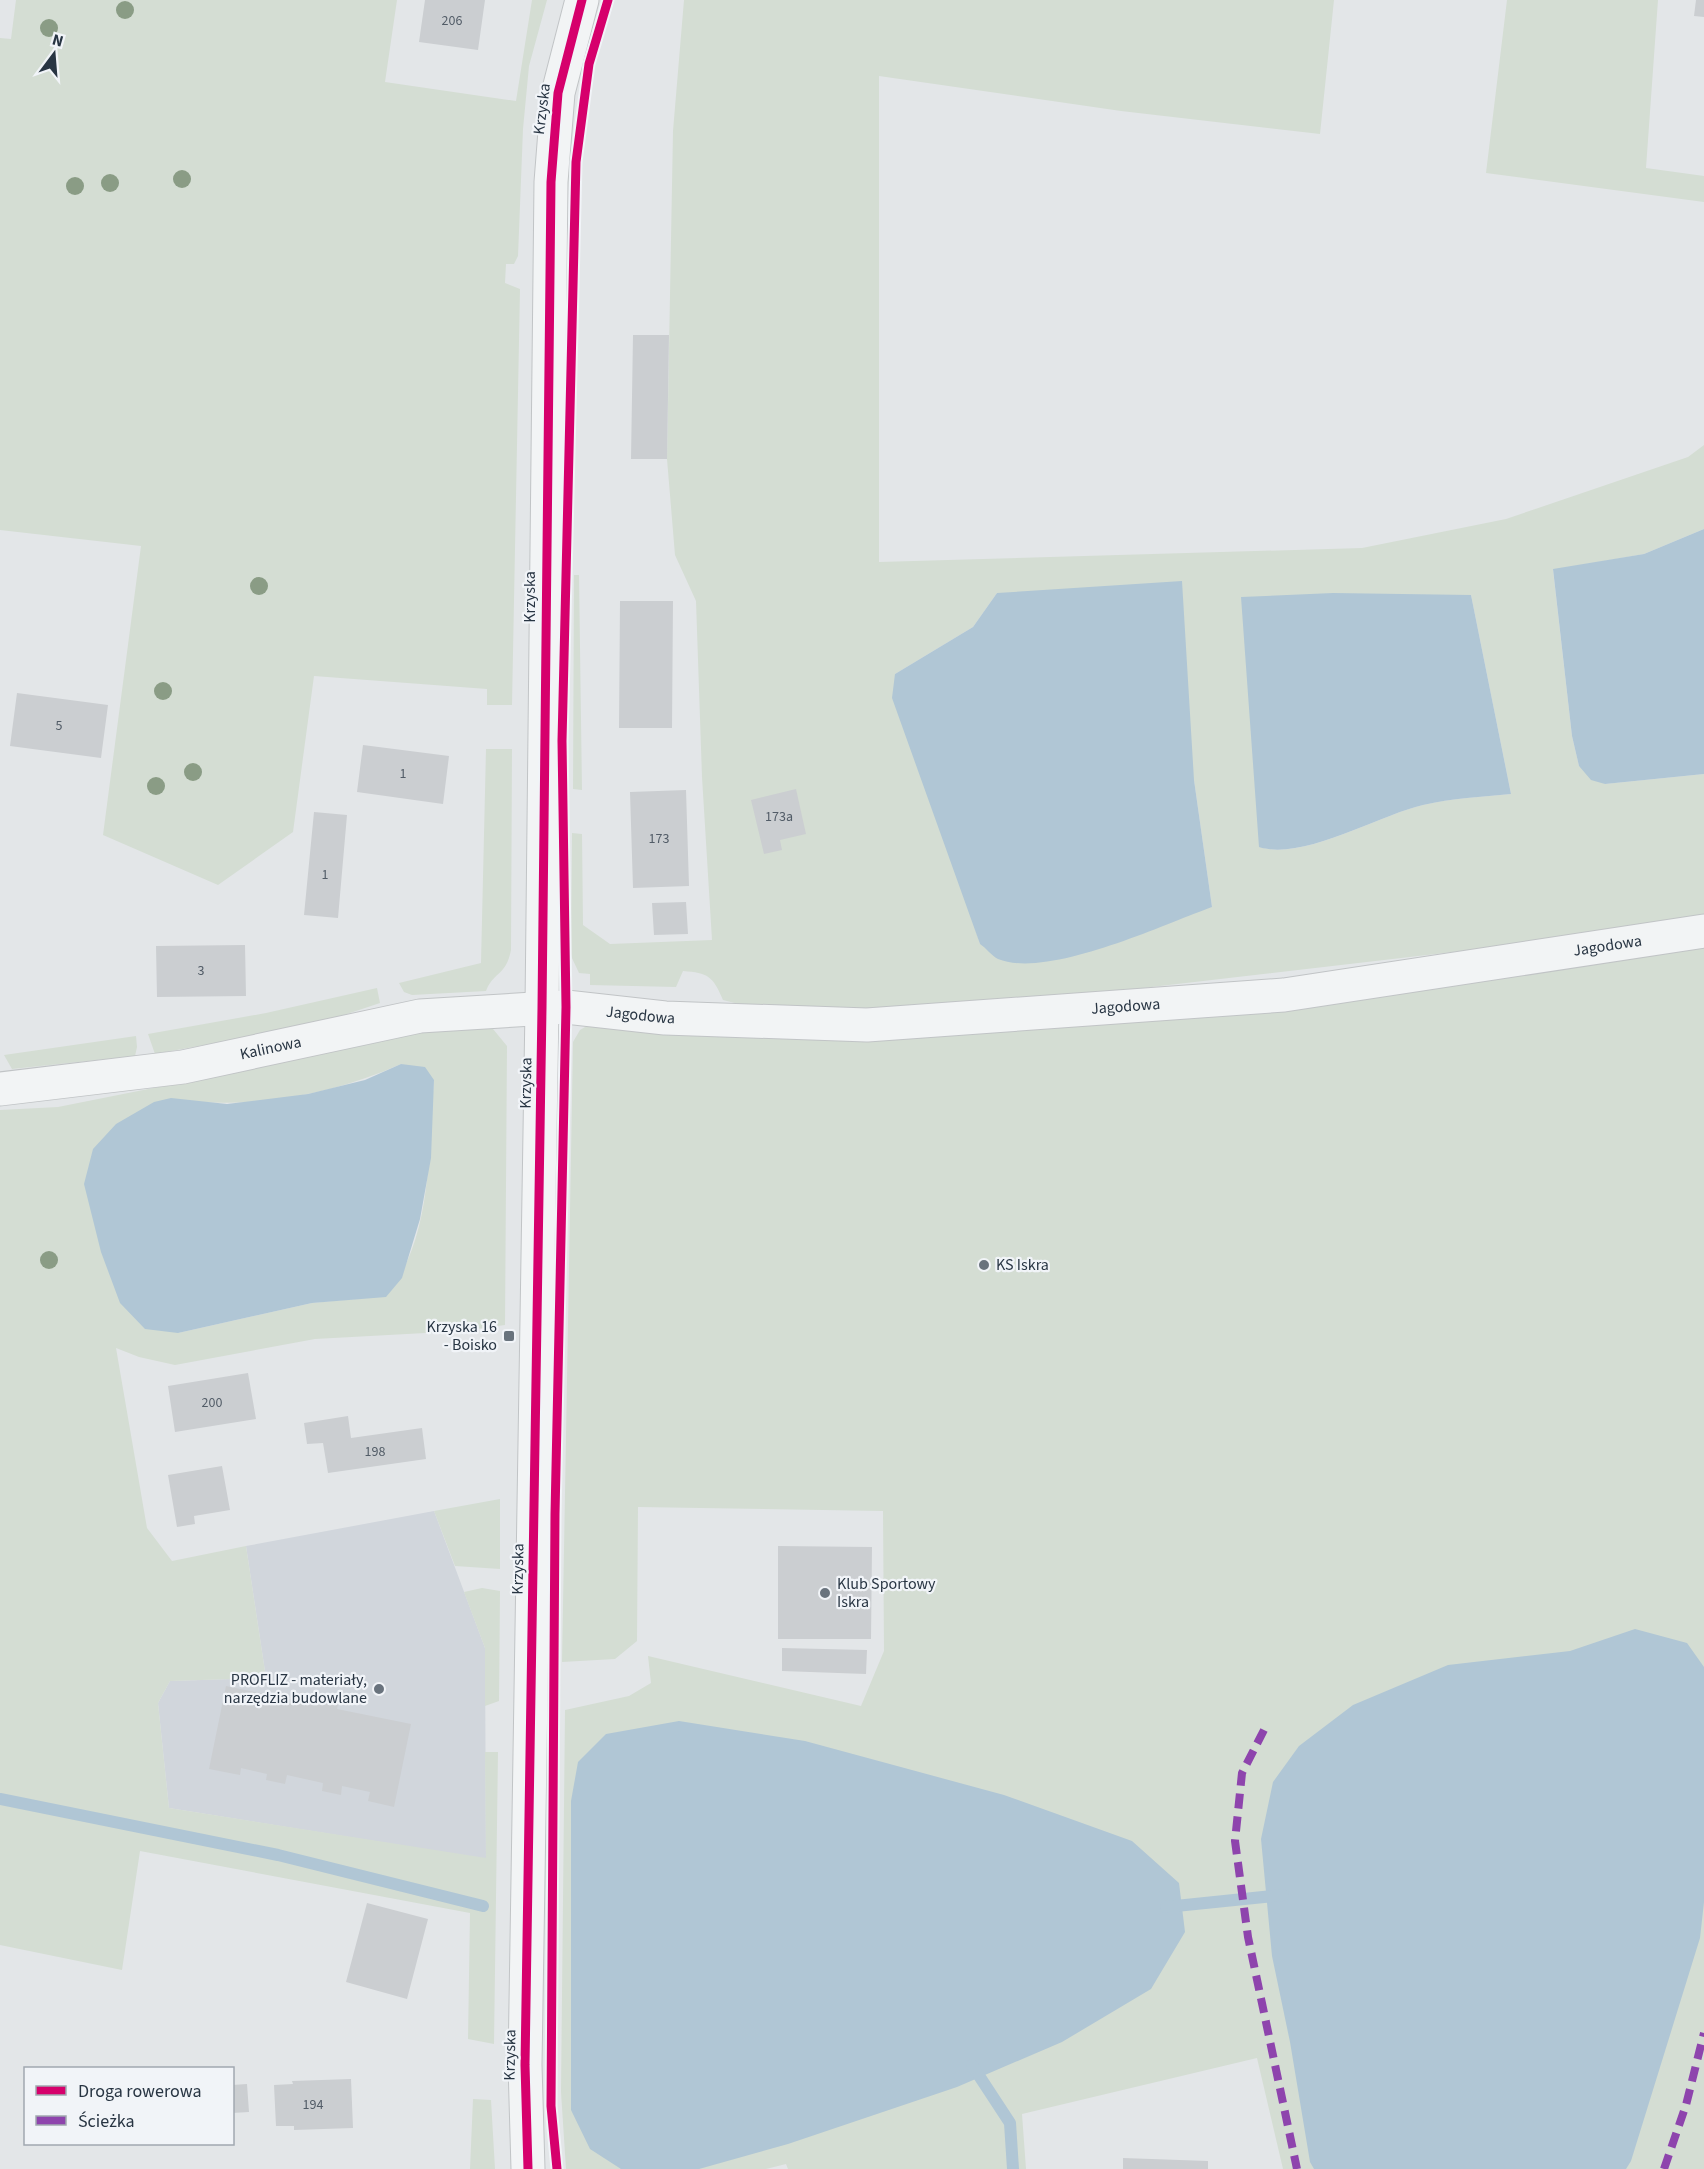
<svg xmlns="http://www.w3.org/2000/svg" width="1704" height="2169" viewBox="0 0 1704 2169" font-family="'Source Sans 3',sans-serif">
<rect width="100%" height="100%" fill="#e3e6e8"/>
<path fill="#d1d6dc" d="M 434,1511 L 485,1648 L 486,1859 L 169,1808 L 158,1703 L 170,1681 L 266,1678 L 246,1546 Z"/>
<path fill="#d4ddd3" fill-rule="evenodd" d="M 16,0 L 397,0 L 385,82 L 516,101 L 532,0 L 547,0 L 529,66 L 523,129 L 518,256 L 514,264 L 506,264 L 505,283 L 520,289 L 512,705 L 487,705 L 487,689 L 314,676 L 293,832 L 218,885 L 103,835 L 141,546 L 0,530 L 0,38 L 11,39 Z
M 684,0 L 1334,0 L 1320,134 L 1121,111 L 879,76 L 879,562 L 1362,548 L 1506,519 L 1688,457 L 1704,445 L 1704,529 L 1644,554 L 1553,570 L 1572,736 L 1579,766 L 1605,784 L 1704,774 L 1704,916 L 1547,941 L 1031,1001 L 826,1013 L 766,1011 L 723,1000 C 713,976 708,973 683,971 L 676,987 L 590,985 L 590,974 L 579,973 L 571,956 L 572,833 L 582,834 L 583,925 L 610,944 L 712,940 L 702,777 L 696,601 L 675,555 L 667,459 L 673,131 ZM 997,593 L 1194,780 L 1212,907 L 980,944 L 895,674 L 973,627 ZM 1471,595 L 1511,794 C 1482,797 1451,798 1423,805 C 1379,815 1303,861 1260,847 Z
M 1507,0 L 1658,0 L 1646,168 L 1704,176 L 1704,202 L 1486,173 Z
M 574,575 L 579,575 L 582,790 L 573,789 Z
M 486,749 L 512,749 L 511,950 C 506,976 493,972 486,991 L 412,995 L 404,992 L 399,983 L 481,963 Z
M 1704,939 L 1704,2169 L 1283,2169 L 1257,2058 L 1022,2114 L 1026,2169 L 788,2169 L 786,2164 L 766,2169 L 566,2169 L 561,2092 L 565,1710 L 629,1696 L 651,1683 L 648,1656 L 861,1706 L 884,1651 L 883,1511 L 638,1507 L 637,1641 L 615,1659 L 562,1662 L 573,1042 L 580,1030 L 595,1021 L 890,1036 Z
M 377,988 L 380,1003 L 314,1025 L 155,1054 L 148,1034 L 266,1013 Z
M 480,1021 L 493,1029 L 507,1046 L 505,1325 L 462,1331 L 315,1339 L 175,1365 L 139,1357 L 116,1348 L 147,1528 L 172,1561 L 246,1546 L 266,1678 L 170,1681 L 158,1703 L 169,1808 L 486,1858 L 485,1752 L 498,1752 L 494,2044 L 468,2039 L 470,1913 L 140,1851 L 122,1970 L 0,1945 L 0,1110 L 58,1107 L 258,1067 L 425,1025 ZM 401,1064 L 434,1080 C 428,1150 433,1239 386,1296 L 312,1303 L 178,1333 L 171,1099 C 249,1110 329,1096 401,1064 Z
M 136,1036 L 137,1047 L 135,1056 L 12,1069 L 4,1055 Z
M 500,1499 L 500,1569 L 455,1566 L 434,1511 Z
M 482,1588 L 500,1591 L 499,1701 L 485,1706 L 485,1648 L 464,1592 Z
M 473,2099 L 491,2100 L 495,2169 L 470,2169 Z"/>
<path fill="#b0c6d5" d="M 1704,529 L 1704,774 L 1605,784 L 1591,780 L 1579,766 L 1572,736 L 1553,569 L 1644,554 Z
M 1182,581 L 1194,780 L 1212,907 C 1162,925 1048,979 998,959 C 992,956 986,948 980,944 L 892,698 L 895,674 L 973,627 L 997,593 Z
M 1333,593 L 1471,595 L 1511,794 C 1482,797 1452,798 1423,805 C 1379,815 1303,861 1259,847 L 1241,597 Z
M 401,1064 L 425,1067 L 434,1080 L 431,1158 L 420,1219 L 402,1278 L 386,1297 L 312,1303 L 178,1333 L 145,1329 L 120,1303 L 101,1252 L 84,1184 L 93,1149 L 116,1124 L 154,1102 L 171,1098 L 227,1104 L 308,1094 L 365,1080 Z
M 1635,1629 L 1687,1643 L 1704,1667 L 1704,1902 L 1700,1938 L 1631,2161 L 1626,2169 L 1314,2169 L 1310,2162 L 1290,2042 L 1272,1956 L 1261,1839 L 1273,1782 L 1299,1746 L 1353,1705 L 1448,1665 L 1570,1651 Z
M 679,1721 L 805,1741 L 1004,1795 L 1132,1841 L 1179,1883 L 1185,1932 L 1151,1989 L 1062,2042 L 957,2087 L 788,2144 L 699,2169 L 621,2169 L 590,2149 L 571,2110 L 571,1801 L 578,1762 L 606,1734 Z"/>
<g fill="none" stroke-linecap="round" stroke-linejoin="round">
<path stroke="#b0c6d5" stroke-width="12" d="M 0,1799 L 278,1855 L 483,1906
M 1166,1907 L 1283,1895
M 972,2065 L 1010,2123 L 1013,2169"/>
</g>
<path fill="#cbced1" d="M 425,0 L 485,0 L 478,50 L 419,42 Z
M 1696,0 L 1704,0 L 1704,17 L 1694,16 Z
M 633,335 L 669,335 L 667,459 L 631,459 Z
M 620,601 L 673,601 L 672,728 L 619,728 Z
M 17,693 L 108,705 L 101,758 L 10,746 Z
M 363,745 L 449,756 L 443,804 L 357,792 Z
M 796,789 L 806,834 L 780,840 L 782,850 L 764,854 L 751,800 Z
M 686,790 L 689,886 L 633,888 L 630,792 Z
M 314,812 L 347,815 L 338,918 L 304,915 Z
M 686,902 L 688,934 L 654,935 L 652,903 Z
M 245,945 L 246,996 L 157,997 L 156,946 Z
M 248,1373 L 256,1419 L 175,1432 L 168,1386 Z
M 348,1416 L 351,1438 L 422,1428 L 426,1459 L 328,1473 L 323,1443 L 307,1444 L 304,1423 Z
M 222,1466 L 230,1510 L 194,1516 L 195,1524 L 177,1527 L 168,1475 Z
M 778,1546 L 872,1547 L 871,1639 L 778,1639 Z
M 782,1648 L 867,1650 L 866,1674 L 782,1671 Z
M 226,1686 L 299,1701 L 301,1692 L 339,1700 L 337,1709 L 411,1724 L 394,1807 L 368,1801 L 370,1792 L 342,1786 L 341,1795 L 322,1791 L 323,1783 L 287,1775 L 285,1784 L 266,1780 L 267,1774 L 241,1768 L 240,1775 L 209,1769 Z
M 367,1903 L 428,1919 L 407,1999 L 346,1982 Z
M 351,2079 L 353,2128 L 294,2130 L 294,2126 L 276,2126 L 274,2085 L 293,2084 L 292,2081 Z
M 247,2084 L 249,2112 L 232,2113 L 232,2085 Z
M 1123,2158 L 1208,2161 L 1208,2169 L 1123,2169 Z"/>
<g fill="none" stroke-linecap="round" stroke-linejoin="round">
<g stroke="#c1c4c6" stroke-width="35">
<g id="minor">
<path id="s1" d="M 0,1089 L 183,1067 L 420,1016 L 566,1007 L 665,1018 L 867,1025 L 1284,995 L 1704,931"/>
<path d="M 528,2169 L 525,2065 L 542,1008 L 551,182 L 558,93 L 582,0"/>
</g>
</g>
<use href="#minor" stroke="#f2f4f5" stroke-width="33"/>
<path stroke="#8e44ad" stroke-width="8" stroke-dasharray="15 8" stroke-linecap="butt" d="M 1264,1730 L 1242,1773 L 1235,1841 L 1248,1937 L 1297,2169
M 1664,2169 L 1686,2105 L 1704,2033"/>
<g stroke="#f1f4f8" stroke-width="13">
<path id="cycleway" d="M 528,2169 L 525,2065 L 542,1008 L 551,182 L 558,93 L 582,0
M 557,2169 L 551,2106 L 555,1514 L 566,1007 L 562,741 L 576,162 L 589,64 L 608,0"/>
</g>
<use href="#cycleway" stroke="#d6006c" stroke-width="9"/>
</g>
<g fill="#8a9c85">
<circle cx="125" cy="10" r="9"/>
<circle cx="49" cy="28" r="9"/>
<circle cx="182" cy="179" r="9"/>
<circle cx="110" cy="183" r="9"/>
<circle cx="75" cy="186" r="9"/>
<circle cx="259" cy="586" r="9"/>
<circle cx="163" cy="691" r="9"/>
<circle cx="193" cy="772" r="9"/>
<circle cx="156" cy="786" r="9"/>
<circle cx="49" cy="1260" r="9"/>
</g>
<g fill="#69737d" stroke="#f1f4f8" stroke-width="2">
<circle cx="984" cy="1265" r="6"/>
<rect x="503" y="1330" width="12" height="12" rx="3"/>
<circle cx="825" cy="1593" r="6"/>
<circle cx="379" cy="1689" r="6"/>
</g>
<g text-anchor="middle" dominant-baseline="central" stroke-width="4.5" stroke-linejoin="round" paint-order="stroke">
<g font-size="14" fill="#525c67">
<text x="452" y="21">206</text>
<text x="59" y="726">5</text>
<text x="403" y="774">1</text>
<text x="779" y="817">173a</text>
<text x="659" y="839">173</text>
<text x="325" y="875">1</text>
<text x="201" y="971">3</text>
<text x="212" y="1403">200</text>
<text x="375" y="1452">198</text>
<text x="313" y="2105">194</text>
</g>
<g font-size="16" fill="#283543" stroke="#f1f4f8">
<text transform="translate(542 109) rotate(-83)">Krzyska</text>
<text transform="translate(530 597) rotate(-90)">Krzyska</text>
<text stroke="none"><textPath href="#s1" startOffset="1620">Jagodowa</textPath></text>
<text stroke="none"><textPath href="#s1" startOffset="1134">Jagodowa</textPath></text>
<text stroke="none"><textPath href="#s1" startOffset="648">Jagodowa</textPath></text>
<text stroke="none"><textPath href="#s1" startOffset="274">Kalinowa</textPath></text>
<text transform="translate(526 1083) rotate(-89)">Krzyska</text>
<text transform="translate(518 1569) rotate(-89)">Krzyska</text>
<text transform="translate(510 2055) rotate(-89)">Krzyska</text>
</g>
<g font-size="16" fill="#283543" stroke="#f1f4f8" text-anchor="start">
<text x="996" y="1265">KS Iskra</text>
<text x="497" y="1327" text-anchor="end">Krzyska 16<tspan x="497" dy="18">- Boisko</tspan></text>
<text x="837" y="1584">Klub Sportowy<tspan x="837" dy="18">Iskra</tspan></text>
<text x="367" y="1680" text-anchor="end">PROFLIZ - materiały,<tspan x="367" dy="18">narzędzia budowlane</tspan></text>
</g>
</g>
<rect x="24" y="2067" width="210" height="78" fill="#f1f4f8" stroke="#a1a8b0" stroke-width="1.5"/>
<rect x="36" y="2086" width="30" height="9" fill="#d6006c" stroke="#a1a8b0" stroke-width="1.5"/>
<text x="78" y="2097" font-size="18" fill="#283543">Droga rowerowa</text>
<rect x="36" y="2116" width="30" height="9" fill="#8e44ad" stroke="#a1a8b0" stroke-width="1.5"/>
<text x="78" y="2127" font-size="18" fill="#283543">Ścieżka</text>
<g transform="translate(54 54) rotate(16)" stroke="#f1f4f8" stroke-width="4.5" paint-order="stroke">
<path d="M0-4.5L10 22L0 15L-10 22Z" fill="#283543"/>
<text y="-9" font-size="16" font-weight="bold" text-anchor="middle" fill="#283543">N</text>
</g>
</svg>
